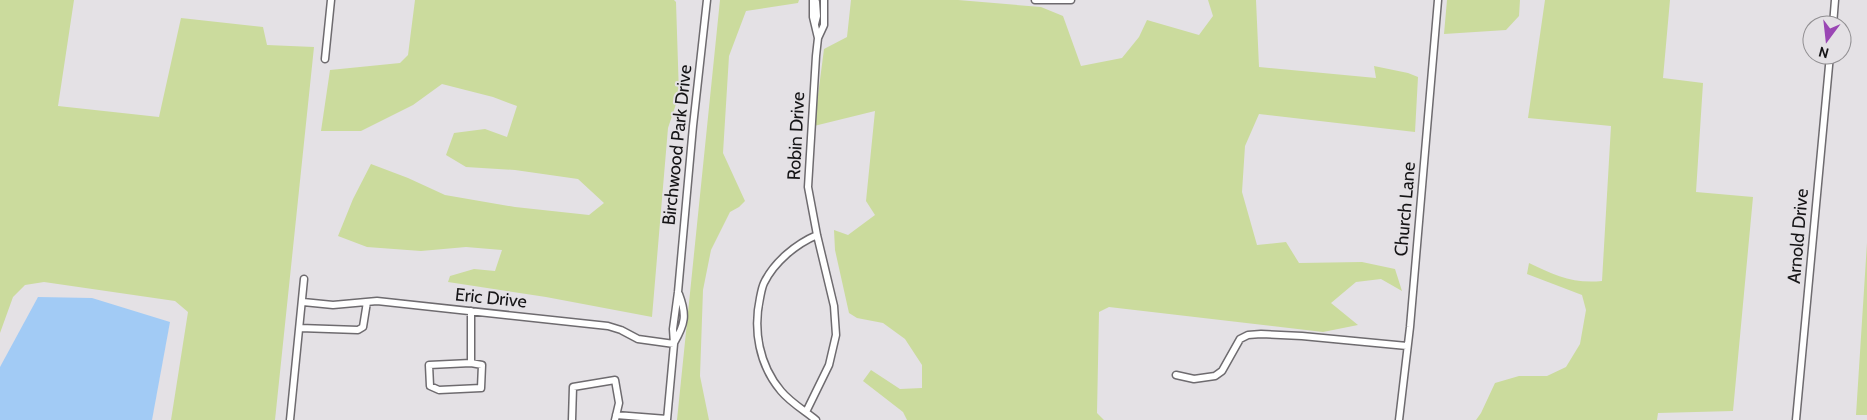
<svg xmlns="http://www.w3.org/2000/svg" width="1867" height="420" viewBox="0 0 1867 420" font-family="Cabin,sans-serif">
<rect width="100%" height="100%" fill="#e4e1e5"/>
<path fill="#cbdb9d" d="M 0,0 L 74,0 L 58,106 L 159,117 L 181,18 L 263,27 L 267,45 L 314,47 L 275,420 L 171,420 L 188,312 L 175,301 L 44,282 L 25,285 L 13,297 L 0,333 Z
M 415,0 L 674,0 L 676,2 L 679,95 L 668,128 L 652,317 L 546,297 L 448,282 L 450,276 L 474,269 L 495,271 L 502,250 L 466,247 L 421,251 L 367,247 L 338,236 L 353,199 L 371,164 L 408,178 L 445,195 L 515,207 L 589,215 L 604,203 L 578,179 L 515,170 L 466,167 L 446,155 L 454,133 L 485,129 L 507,137 L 517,106 L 493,97 L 442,84 L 413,105 L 361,131 L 321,131 L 330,70 L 400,63 L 408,55 Z
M 720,0 L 799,0 L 798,3 L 746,11 L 729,56 L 723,153 L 745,201 L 739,207 L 730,212 L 711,250 L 703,290 L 700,376 L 709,420 L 677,420 Z
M 851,0 L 958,0 L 1041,7 L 1063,16 L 1081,66 L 1122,58 L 1139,37 L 1147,20 L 1199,35 L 1213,16 L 1208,0 L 1256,0 L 1259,67 L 1376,78 L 1374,66 L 1408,73 L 1418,77 L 1415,132 L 1259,114 L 1245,146 L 1242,192 L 1257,245 L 1286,242 L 1299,263 L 1362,262 L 1395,269 L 1402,291 L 1381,279 L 1356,282 L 1331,303 L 1358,325 L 1323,332 L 1109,307 L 1099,312 L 1097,413 L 1104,420 L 907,420 L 903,412 L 863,381 L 871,370 L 900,389 L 922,388 L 922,365 L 905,339 L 883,323 L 857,318 L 849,313 L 835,250 L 834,230 L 848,235 L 875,215 L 866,201 L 875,111 L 814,126 L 824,49 L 847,37 Z
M 1447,0 L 1520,0 L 1519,16 L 1506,30 L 1444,34 Z
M 1545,0 L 1670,0 L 1663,78 L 1703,83 L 1696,192 L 1753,197 L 1733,411 L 1658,413 L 1657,420 L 1476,420 L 1481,413 L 1495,383 L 1519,376 L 1547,376 L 1566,367 L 1580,344 L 1586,310 L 1582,295 L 1527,274 L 1529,263 C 1554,275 1573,284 1602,281 L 1611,126 L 1528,118 Z
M 1867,243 L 1867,415 L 1856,415 Z"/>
<path fill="#a2cbf5" d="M 38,297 L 92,298 L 170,322 L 152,420 L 0,420 L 0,367 Z"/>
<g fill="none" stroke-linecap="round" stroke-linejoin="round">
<g stroke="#6e6b6f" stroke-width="9">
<path id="minor" d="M 813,0 L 813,17 L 818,38
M 1035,0 L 1071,0
M 815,24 L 817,16 L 816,2
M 1833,25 L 1835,0
M 325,59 L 331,0
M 303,302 L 333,305 L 377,301 L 608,326 L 621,330 L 638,339 L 674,344
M 300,328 L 358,330 L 363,327 L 367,302
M 674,343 C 685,324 687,315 679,294
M 471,363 L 482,365 L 481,388 L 439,390 L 430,386 L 429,365 Z
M 471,363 L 471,311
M 1176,375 L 1194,379 L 1215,376 L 1222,371 L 1240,339 L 1248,335 L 1261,334 L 1302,336 L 1407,346
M 806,412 L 829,365 L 836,335 L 834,306 L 817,235 L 808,187 L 816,56 L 818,38 L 824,25 L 824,0
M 616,415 L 667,419
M 290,420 L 304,279
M 572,420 L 573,387 L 615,380 L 619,403 L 615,420
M 667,420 L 674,344 L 673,329 L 678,292 L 693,126 L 707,0
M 816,420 C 805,411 790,402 781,391 C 759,365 753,330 760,298 C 761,293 762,287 764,283 C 774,262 796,244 817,235
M 1399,420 L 1410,327 L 1438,0
M 1796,420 L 1830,55"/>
</g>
<use href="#minor" stroke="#fff" stroke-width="6"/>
</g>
<g text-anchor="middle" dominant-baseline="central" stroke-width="4" stroke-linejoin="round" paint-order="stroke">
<g font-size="18" fill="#151416" stroke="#e4e1e5">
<text transform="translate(796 136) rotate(-87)">Robin Drive</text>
<text transform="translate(677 145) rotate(-84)">Birchwood Park Drive</text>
<text transform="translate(1405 209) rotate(-85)">Church Lane</text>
<text transform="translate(1798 236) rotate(-85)">Arnold Drive</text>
<text transform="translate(491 298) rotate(6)">Eric Drive</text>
</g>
</g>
<g transform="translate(1827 40) rotate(195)"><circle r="24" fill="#e4e1e5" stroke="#918f92"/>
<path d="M0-4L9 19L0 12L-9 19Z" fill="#9a46b4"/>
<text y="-8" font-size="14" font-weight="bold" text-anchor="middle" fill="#151416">N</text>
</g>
</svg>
